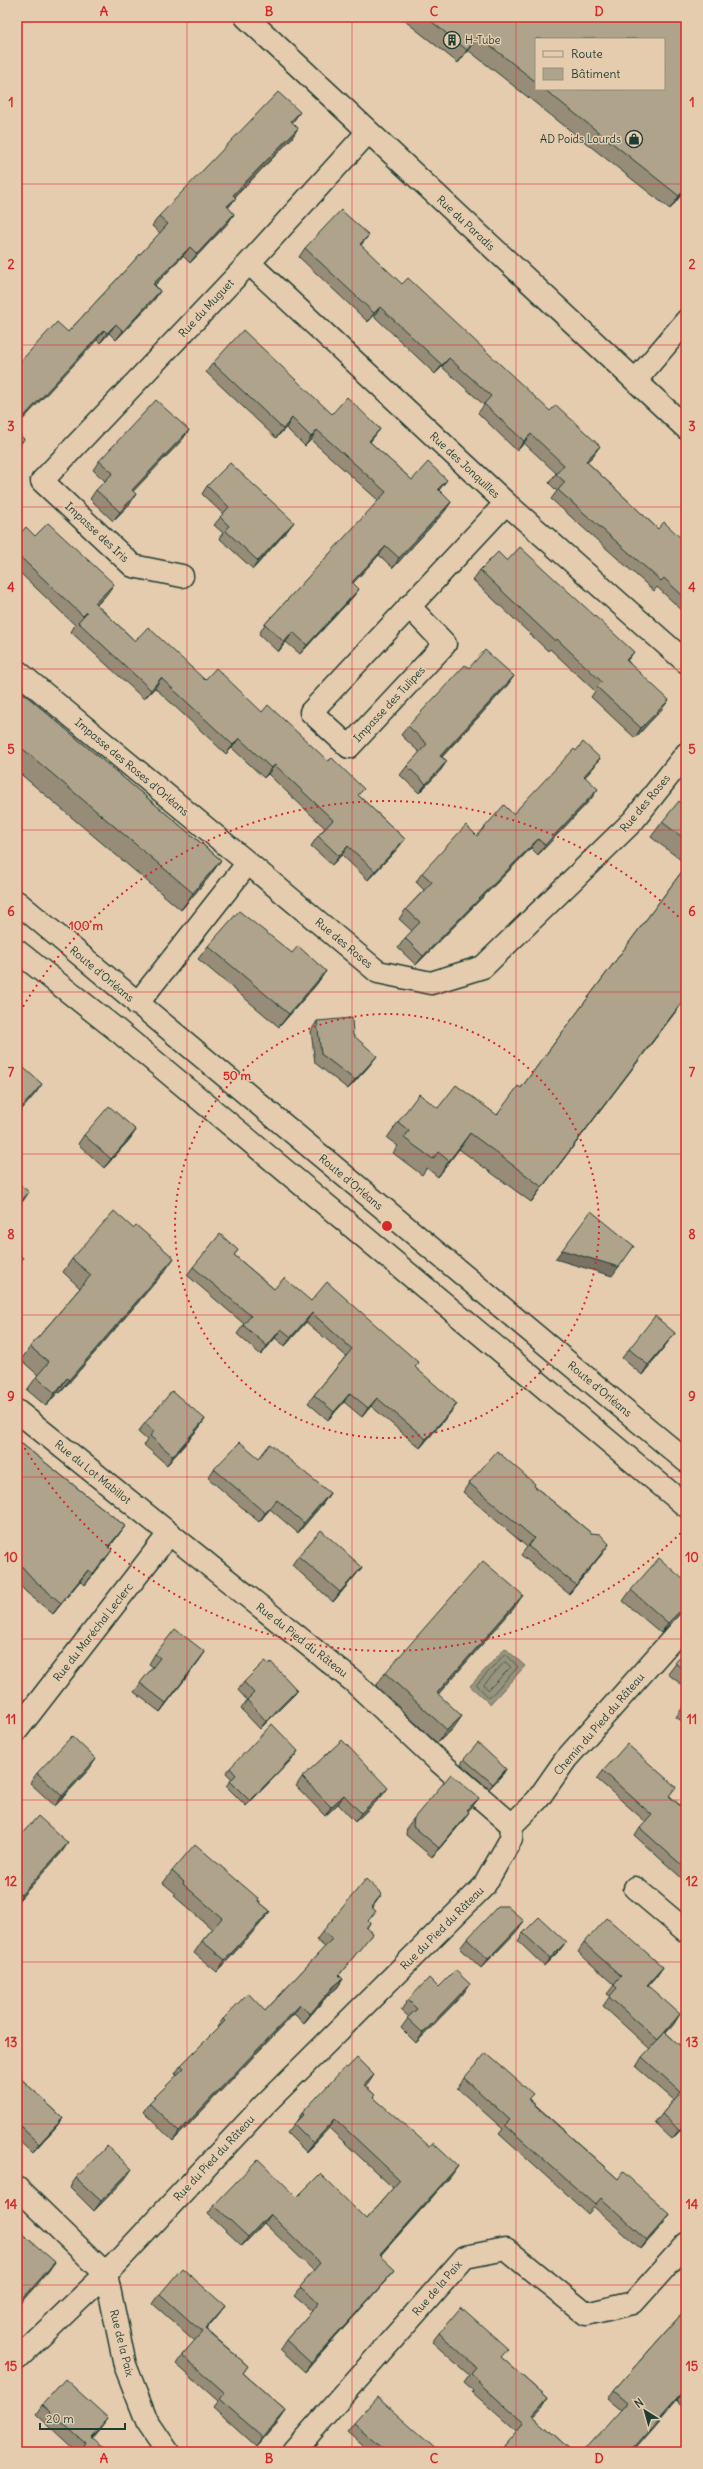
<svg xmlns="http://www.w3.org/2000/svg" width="703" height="2469" viewBox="0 0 703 2469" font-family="Delius,sans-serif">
<rect width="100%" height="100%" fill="#e6ccae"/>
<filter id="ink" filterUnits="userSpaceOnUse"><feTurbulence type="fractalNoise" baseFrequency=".025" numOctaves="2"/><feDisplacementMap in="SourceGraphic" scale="8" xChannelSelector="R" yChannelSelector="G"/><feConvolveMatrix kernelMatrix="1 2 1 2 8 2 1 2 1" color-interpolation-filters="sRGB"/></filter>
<g filter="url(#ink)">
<path fill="#97937d" stroke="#677160" d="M 505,1648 L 525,1666 L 490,1704 L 470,1686 Z"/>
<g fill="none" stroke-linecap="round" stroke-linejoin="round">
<path stroke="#4f5f51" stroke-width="1" d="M 504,1655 L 507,1655 L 518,1667 L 489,1698 L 477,1685 Z
M 505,1662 L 511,1667 L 488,1690 L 484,1685 Z"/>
<g stroke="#1f3d34" stroke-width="25">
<path id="minor" d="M 246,17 L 686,428
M 249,263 L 506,503 L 686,662
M 636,380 L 686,321
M 182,576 L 133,566 L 42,481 L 249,263 L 368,132
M 409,606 L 445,644 L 349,747 L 311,712 L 506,503
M 17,671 L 248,863
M 137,1004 L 248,863 L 378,972 L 431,983 L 483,967 L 633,821 L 686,754
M 17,1411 L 353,1681 L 436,1759 L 512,1825 L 511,1839 L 484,1886 L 263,2106 L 106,2274 L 17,2359
M 17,1730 L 169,1534
M 512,1825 L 538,1799 L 566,1759 L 686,1624
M 635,1888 L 686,1931
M 17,2188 L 106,2274
M 106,2274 L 125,2365 L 147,2421 L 168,2452
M 293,2452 L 465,2257 L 506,2249 L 586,2314 L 633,2303 L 686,2244"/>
</g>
<g stroke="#1f3d34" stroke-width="25">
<path id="primary" d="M 17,902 L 686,1461
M 17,951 L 117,1030 L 686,1506"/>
</g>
<use href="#minor" stroke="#e6ccae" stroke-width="22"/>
<use href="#primary" stroke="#e6ccae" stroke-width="22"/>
</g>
<path fill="#968c78" stroke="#1f3d34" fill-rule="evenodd" d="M 400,17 L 675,17 L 686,189 L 670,209 L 468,50 L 458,63 ZM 536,39 L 664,89 L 536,89 Z
M 292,122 L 292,138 L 235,197 L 228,208 L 234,214 L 228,223 L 190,263 L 183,256 L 155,285 L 160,291 L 154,300 L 116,340 L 109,333 L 100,343 L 97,340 L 68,332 L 160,233 L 152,226 L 159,216 Z
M 305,248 L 402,284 L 593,456 L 587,462 L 658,529 L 686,543 L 686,614 L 657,587 L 654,591 L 551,499 L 557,491 L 549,483 L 556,473 L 524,443 L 517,451 L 478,413 L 484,405 L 442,367 L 435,374 L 374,316 L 368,322 L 299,257 Z
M 213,363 L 332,414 L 380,429 L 373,438 L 370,442 L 412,480 L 439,490 L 451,502 L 445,511 L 393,568 L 379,555 L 353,583 L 359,589 L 352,598 L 300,654 L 286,642 L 278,652 L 259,634 L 265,624 L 379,501 L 311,440 L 305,446 L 286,428 L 276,438 L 206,372 Z
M 189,430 L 182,440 L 133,491 L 130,504 L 113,521 L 90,499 L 96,490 L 105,481 L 93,470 L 99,461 Z
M 207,486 L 288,530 L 253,569 L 219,538 L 223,533 L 214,525 L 223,514 L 202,494 Z
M 35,536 L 107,594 L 97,605 L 135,641 L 262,712 L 359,796 L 405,839 L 398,848 L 368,880 L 342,855 L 332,865 L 311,846 L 318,836 L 325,828 L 268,774 L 264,778 L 232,748 L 226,754 L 155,688 L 144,699 L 71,632 L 75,625 L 17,570 L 17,537 Z
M 480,570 L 628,661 L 662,709 L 635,738 L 591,697 L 595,691 L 550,649 L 548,651 L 473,580 Z
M 469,668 L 507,686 L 442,757 L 447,761 L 440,771 L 419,793 L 400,775 L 407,766 L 420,753 L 401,735 L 408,726 Z
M 17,688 L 221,860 L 209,877 L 181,910 L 17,771 Z
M 576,751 L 600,758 L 594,767 L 585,777 L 591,799 L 538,855 L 531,848 L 416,965 L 398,948 L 405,938 L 412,931 L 399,919 L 406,909 L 424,890 L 416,882 L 422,873 L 477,836 L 513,814 Z
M 686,807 L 686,864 L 651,837 L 662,822 Z
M 686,866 L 686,998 L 531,1202 L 459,1149 L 438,1177 L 427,1168 L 422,1175 L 393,1153 L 398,1146 L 387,1138 L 398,1122 L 438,1108 L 497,1115 L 521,1088 Z
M 208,946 L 292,953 L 326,971 L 316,985 L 279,1027 L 198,959 Z
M 317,1021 L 353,1035 L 370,1065 L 348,1089 L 315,1063 L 311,1031 Z
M 136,1130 L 130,1139 L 104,1168 L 78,1144 L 84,1135 Z
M 238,1250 L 234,1255 L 274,1289 L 311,1301 L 415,1368 L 457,1404 L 451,1412 L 420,1448 L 371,1406 L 362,1417 L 344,1402 L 328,1420 L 308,1403 L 314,1395 L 346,1356 L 306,1322 L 285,1346 L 275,1338 L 261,1355 L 237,1334 L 244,1324 L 187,1275 L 193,1267 Z
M 72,1259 L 165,1271 L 60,1393 L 58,1392 L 46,1406 L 27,1390 L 38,1375 L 21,1360 L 30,1347 L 80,1288 L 63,1272 Z
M 675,1333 L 668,1342 L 642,1375 L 622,1358 L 629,1349 Z
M 205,1419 L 199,1428 L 167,1465 L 144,1445 L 147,1440 L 138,1432 L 145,1423 Z
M 17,1440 L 125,1526 L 109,1548 L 112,1550 L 104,1561 L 85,1585 L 80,1581 L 53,1614 L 26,1592 L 17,1582 Z
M 259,1458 L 330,1493 L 324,1502 L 298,1533 L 270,1509 L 259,1522 L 208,1478 L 214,1469 Z
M 469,1483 L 534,1486 L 591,1533 L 609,1544 L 602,1554 L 569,1594 L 521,1555 L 527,1547 L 463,1492 Z
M 298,1556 L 362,1567 L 355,1576 L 333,1602 L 292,1565 Z
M 631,1590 L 682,1612 L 661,1633 L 623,1601 Z
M 514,1608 L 438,1694 L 453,1729 L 437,1743 L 376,1686 L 385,1673 Z
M 686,1641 L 686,1688 L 668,1674 L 684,1653 L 680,1650 Z
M 205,1652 L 160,1712 L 134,1692 L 153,1667 L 149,1664 L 155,1654 Z
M 269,1664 L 297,1690 L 291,1698 L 260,1729 L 241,1709 L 247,1700 L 238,1690 L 244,1682 Z
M 686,1703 L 686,1724 L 676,1717 Z
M 295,1756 L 246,1806 L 226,1786 L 232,1779 L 226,1773 L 230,1768 Z
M 464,1759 L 506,1769 L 503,1774 L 489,1789 L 461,1764 Z
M 90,1768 L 55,1806 L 30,1783 L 37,1773 Z
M 603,1771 L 670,1796 L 686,1811 L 686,1882 L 635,1836 L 640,1828 L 646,1822 L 597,1779 Z
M 302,1777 L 382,1796 L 355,1822 L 338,1804 L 325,1816 L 296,1786 Z
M 479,1798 L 468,1811 L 463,1821 L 432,1857 L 406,1835 L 407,1827 L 414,1818 Z
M 17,1839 L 62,1852 L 17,1902 Z
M 172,1871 L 258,1901 L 270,1911 L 261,1923 L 217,1972 L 194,1953 L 202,1941 L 212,1929 L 174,1896 L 176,1894 L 163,1883 Z
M 382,1894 L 372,1908 L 368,1922 L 370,1923 L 367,1928 L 373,1933 L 366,1941 L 339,1975 L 343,1979 L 337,1988 L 328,1995 L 304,2023 L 294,2014 L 173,2141 L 143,2112 L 149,2103 L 177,2075 L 175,2074 L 181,2065 L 218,2028 L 217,2027 L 223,2019 L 265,2011 L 325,1947 L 316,1940 L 323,1931 Z
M 517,1931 L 481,1968 L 460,1948 L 467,1939 Z
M 523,1933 L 560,1950 L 544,1966 L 518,1941 Z
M 584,1943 L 663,1967 L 656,1977 L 648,1986 L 674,2024 L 666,2033 L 686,2051 L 686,2135 L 681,2130 L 672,2139 L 655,2123 L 662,2114 L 674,2100 L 636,2067 L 642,2057 L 650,2049 L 603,2006 L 610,1996 L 607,1994 L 614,1985 L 578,1952 Z
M 438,1987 L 463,1994 L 416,2043 L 401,2028 L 409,2017 L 401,2010 L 408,2000 Z
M 347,2068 L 368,2084 L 365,2086 L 375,2095 L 373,2097 L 452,2175 L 380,2256 L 388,2278 L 305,2372 L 280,2349 L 286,2340 L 312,2311 L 294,2296 L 314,2271 L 264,2223 L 242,2246 L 208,2214 L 214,2205 L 297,2197 L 366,2219 L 393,2188 L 329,2128 L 306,2152 L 287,2133 L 296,2122 L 302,2113 Z
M 17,2075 L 63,2118 L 56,2127 L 32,2153 L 17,2139 Z
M 464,2078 L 529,2099 L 618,2179 L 670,2214 L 663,2224 L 641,2249 L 594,2207 L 588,2214 L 499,2134 L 503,2129 L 457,2088 Z
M 76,2178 L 125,2179 L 94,2211 L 70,2187 Z
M 160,2294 L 225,2306 L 218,2315 L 206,2329 L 248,2366 L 243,2373 L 286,2411 L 279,2421 L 256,2447 L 213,2408 L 218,2401 L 176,2364 L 182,2355 L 195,2341 L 153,2304 Z
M 686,2309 L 686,2408 L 677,2400 L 621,2410 L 608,2399 L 614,2390 Z
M 439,2333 L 502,2358 L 547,2398 L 541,2408 L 533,2416 L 573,2452 L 500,2452 L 517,2432 L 472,2392 L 473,2390 L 464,2382 L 469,2375 L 432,2342 Z
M 42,2405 L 101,2427 L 92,2438 L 77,2452 L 36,2414 Z
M 354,2423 L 439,2452 L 370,2452 L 347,2432 Z"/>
<path fill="#7a7262" stroke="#1f3d34" d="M 478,36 L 468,50 L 458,63 L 467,50 Z
M 300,112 L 293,122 L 284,131 L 291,121 Z
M 298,128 L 292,138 L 227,205 L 233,195 Z
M 686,187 L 686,189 L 670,209 L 679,196 Z
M 236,198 L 229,207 L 220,216 L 227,206 Z
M 234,214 L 228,223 L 190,263 L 197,254 Z
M 369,235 L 362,244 L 353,253 L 360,244 Z
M 190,247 L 183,256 L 147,293 L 153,284 Z
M 160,291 L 154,300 L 116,340 L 123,331 Z
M 380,307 L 374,316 L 368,322 L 374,313 Z
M 116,324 L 109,333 L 100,343 L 107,333 Z
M 104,330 L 97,340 L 17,426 L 17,424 Z
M 449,358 L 442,367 L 435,374 L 442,365 Z
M 292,418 L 286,428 L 276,438 L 283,429 Z
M 380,429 L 373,438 L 362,450 L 369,441 Z
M 189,430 L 182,440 L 125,500 L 132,490 Z
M 317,430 L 311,440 L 305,446 L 311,437 Z
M 531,434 L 524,443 L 517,451 L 524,441 Z
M 24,439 L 17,449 L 17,447 Z
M 600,446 L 593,456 L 579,470 L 586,461 Z
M 447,480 L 440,489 L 431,499 L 438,489 Z
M 136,494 L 130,504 L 113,521 L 120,512 Z
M 451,502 L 445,511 L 393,568 L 399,558 Z
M 294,522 L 288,530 L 253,569 L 258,561 Z
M 386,546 L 379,555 L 345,592 L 352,582 Z
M 114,584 L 107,594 L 89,613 L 95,603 Z
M 359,589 L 352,598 L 300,654 L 307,645 Z
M 293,632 L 286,642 L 278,652 L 284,642 Z
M 634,652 L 627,661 L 626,660 Z
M 514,676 L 507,686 L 434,765 L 440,756 Z
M 161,678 L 155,688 L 144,699 L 151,690 Z
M 669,700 L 662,709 L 635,738 L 641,728 Z
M 239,738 L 232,748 L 226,754 L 233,745 Z
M 600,758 L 594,767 L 577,786 L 584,776 Z
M 447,761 L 440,771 L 419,793 L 426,784 Z
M 275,765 L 268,774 L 264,778 L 271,768 Z
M 598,789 L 591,799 L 538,855 L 545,845 Z
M 405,839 L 398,848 L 368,880 L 375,871 Z
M 538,839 L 531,848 L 416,965 L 423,956 Z
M 348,846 L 342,855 L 332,865 L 339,856 Z
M 221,860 L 209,877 L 181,910 L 193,893 Z
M 326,971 L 316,985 L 279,1027 L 289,1014 Z
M 686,997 L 686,998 L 531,1202 L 542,1187 Z
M 377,1056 L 370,1065 L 348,1089 L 355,1080 Z
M 42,1084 L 36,1093 L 17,1115 L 17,1113 Z
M 136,1130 L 130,1139 L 104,1168 L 111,1159 Z
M 470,1133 L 459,1149 L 438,1177 L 449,1161 Z
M 29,1192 L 23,1201 L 17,1208 L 17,1206 Z
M 634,1246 L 612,1276 L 555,1259 L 562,1250 Z
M 174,1258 L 165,1271 L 60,1393 L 69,1380 Z
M 312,1313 L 306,1322 L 285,1346 L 291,1337 Z
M 281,1329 L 275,1338 L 261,1355 L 267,1346 Z
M 675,1333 L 668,1342 L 642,1375 L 648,1365 Z
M 67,1378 L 58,1392 L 46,1406 L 55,1393 Z
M 350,1393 L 344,1402 L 328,1420 L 334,1412 Z
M 377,1398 L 371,1406 L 362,1417 L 368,1408 Z
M 457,1404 L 451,1412 L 420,1448 L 426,1439 Z
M 205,1419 L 199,1428 L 167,1465 L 173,1456 Z
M 330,1493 L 324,1502 L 298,1533 L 304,1523 Z
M 277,1500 L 270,1509 L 259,1522 L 265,1513 Z
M 125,1526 L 117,1537 L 100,1558 L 108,1547 Z
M 609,1544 L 602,1554 L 569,1594 L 576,1585 Z
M 112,1550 L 104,1561 L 85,1585 L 93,1574 Z
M 362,1567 L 355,1576 L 333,1602 L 340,1592 Z
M 88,1570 L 80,1581 L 53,1614 L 61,1603 Z
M 523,1595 L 514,1608 L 428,1706 L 437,1693 Z
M 686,1605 L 686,1612 L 682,1612 L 661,1633 L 668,1623 Z
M 205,1652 L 199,1661 L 160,1712 L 166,1703 Z
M 297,1690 L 291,1698 L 260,1729 L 266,1721 Z
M 462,1716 L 453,1729 L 437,1743 L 447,1730 Z
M 298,1751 L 295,1756 L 246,1806 L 250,1801 Z
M 96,1759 L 90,1768 L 55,1806 L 62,1796 Z
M 506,1769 L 503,1774 L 489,1789 L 493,1784 Z
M 388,1788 L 382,1796 L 355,1822 L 361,1813 Z
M 344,1795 L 338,1804 L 325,1816 L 331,1807 Z
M 479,1798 L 472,1807 L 461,1819 L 467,1810 Z
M 469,1812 L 463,1821 L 432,1857 L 439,1848 Z
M 68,1843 L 62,1852 L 17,1902 L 21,1895 Z
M 270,1911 L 261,1923 L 217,1972 L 225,1960 Z
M 524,1921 L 517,1931 L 481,1968 L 488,1959 Z
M 566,1942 L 560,1950 L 544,1966 L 550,1958 Z
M 663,1967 L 656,1977 L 641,1994 L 647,1985 Z
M 343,1979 L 337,1988 L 328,1995 L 304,2023 L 310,2014 L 334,1986 Z
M 470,1984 L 463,1994 L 416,2043 L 423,2033 Z
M 300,2005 L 294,2014 L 173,2141 L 179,2132 Z
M 680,2014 L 674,2024 L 651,2049 L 658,2040 Z
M 374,2075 L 368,2084 L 358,2094 L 364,2085 Z
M 63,2118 L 56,2127 L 32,2153 L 39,2144 Z
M 335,2119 L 329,2128 L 306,2152 L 313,2143 Z
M 686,2122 L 681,2130 L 672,2139 L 679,2130 Z
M 458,2166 L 452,2175 L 372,2264 L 379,2255 Z
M 132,2169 L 125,2179 L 94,2211 L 101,2201 Z
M 270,2214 L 264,2223 L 242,2246 L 248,2237 Z
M 670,2214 L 663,2224 L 641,2249 L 647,2240 Z
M 55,2262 L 48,2272 L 17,2307 L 17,2303 Z
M 395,2270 L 388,2278 L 305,2372 L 311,2363 Z
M 225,2306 L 218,2315 L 199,2338 L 205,2329 Z
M 684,2391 L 677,2400 L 632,2452 L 630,2452 Z
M 547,2398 L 541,2408 L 525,2425 L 532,2415 Z
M 286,2411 L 279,2421 L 256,2447 L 263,2437 Z
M 108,2418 L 101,2427 L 84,2446 L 91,2437 Z"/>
<path fill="#afa38c" stroke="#1f3d34" d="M 426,17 L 675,17 L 686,25 L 686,187 L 679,196 L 544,89 L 664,89 L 664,39 L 536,39 L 536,82 L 478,36 L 467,50 Z
M 278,92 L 300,112 L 291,121 L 298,128 L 233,195 L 236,198 L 227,206 L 234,214 L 197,254 L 190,247 L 153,284 L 160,291 L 123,331 L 116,324 L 107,333 L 104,330 L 17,424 L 17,365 L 57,322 L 68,332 L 168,224 L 159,216 Z
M 341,210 L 369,235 L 360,244 L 402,284 L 408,278 L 550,411 L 556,405 L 600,446 L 586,461 L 658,529 L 664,522 L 686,543 L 686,599 L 664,578 L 661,581 L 558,490 L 565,482 L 556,474 L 564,465 L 531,434 L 524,441 L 484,404 L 491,396 L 449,358 L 442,365 L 380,307 L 374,313 L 305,248 Z
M 243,330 L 332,414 L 347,397 L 380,429 L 369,441 L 412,480 L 428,462 L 447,480 L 438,489 L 451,502 L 399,558 L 386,546 L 352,582 L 359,589 L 307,645 L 293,632 L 284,642 L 265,624 L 386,492 L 317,430 L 311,437 L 292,418 L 283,429 L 213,363 Z
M 156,400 L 189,430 L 132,490 L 136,494 L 120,512 L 96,490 L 113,473 L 99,461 Z
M 17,433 L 24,439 L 17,447 Z
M 230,463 L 294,522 L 258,561 L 225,530 L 229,526 L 220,517 L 229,507 L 207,486 Z
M 48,523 L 114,584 L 95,603 L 135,641 L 148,627 L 205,680 L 216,668 L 262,712 L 268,705 L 328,761 L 332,758 L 364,789 L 358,795 L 405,839 L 375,871 L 348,846 L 339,856 L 318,836 L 333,820 L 275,765 L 271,768 L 239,738 L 233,745 L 161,678 L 151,690 L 78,622 L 87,612 L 83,616 L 17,554 L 17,537 L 26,527 L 35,536 Z
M 520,547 L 634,652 L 626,660 L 669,700 L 641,728 L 597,687 L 602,682 L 557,639 L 555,641 L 480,570 L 498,552 L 507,561 Z
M 485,650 L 514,676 L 440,756 L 447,761 L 426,784 L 407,766 L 427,744 L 408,726 L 465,665 L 469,668 Z
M 17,688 L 221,860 L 193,893 L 17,744 Z
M 583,742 L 600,758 L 584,776 L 598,789 L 545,845 L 538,839 L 423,956 L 405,938 L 420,922 L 406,909 L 432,882 L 422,873 L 466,825 L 477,836 L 504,805 L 513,814 L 574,749 L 576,751 Z
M 679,801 L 686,807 L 686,840 L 662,822 Z
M 686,866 L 686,997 L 542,1187 L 470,1133 L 449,1161 L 438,1152 L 433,1159 L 404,1138 L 409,1131 L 398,1122 L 419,1094 L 438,1108 L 456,1085 L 497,1115 L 518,1086 L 521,1088 Z
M 239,911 L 292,953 L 298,946 L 326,971 L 289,1014 L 208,946 Z
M 352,1018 L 353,1035 L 377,1056 L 355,1080 L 321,1054 L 317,1021 Z
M 17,1062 L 42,1084 L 17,1113 Z
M 109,1106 L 136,1130 L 111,1159 L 84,1135 Z
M 17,1182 L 29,1192 L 17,1206 Z
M 114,1211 L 133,1228 L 136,1225 L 174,1258 L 69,1380 L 67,1378 L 55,1393 L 36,1377 L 49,1362 L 30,1347 L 91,1275 L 72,1259 Z
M 591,1211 L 634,1246 L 619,1267 L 562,1250 Z
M 220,1234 L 238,1250 L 234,1255 L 274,1289 L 284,1278 L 311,1301 L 327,1282 L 419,1363 L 415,1367 L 457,1404 L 426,1439 L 377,1398 L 368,1408 L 350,1393 L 334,1412 L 314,1395 L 352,1349 L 312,1313 L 291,1337 L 281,1329 L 267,1346 L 243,1325 L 251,1316 L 193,1267 Z
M 17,1252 L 23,1258 L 17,1265 Z
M 655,1316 L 675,1333 L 648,1365 L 629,1349 Z
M 172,1391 L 205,1419 L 173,1456 L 150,1436 L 154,1431 L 145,1423 Z
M 17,1440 L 125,1526 L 108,1547 L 112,1550 L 93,1574 L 88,1570 L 61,1603 L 34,1580 L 17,1561 Z
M 240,1442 L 259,1458 L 270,1444 L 330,1493 L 304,1523 L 277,1500 L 265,1513 L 214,1469 Z
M 497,1451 L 535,1484 L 534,1486 L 591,1533 L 600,1534 L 609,1544 L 576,1585 L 528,1546 L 534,1538 L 469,1483 Z
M 321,1530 L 362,1567 L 340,1592 L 298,1556 Z
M 659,1558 L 686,1582 L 686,1605 L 668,1623 L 631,1590 Z
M 483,1561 L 523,1595 L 437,1693 L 462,1716 L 447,1730 L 385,1673 Z
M 175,1629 L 205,1652 L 166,1703 L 140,1683 L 160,1658 L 155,1654 Z
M 686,1650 L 686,1672 L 675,1663 Z
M 265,1661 L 269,1664 L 271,1662 L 297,1690 L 266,1721 L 247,1700 L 254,1693 L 244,1682 Z
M 686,1703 L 686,1708 L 683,1706 Z
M 272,1724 L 298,1751 L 250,1801 L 230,1781 L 236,1775 L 230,1768 Z
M 72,1736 L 96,1759 L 62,1796 L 37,1773 Z
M 342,1740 L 388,1788 L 361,1813 L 344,1795 L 331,1807 L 302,1777 Z
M 478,1743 L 506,1769 L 493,1784 L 464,1759 Z
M 627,1744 L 676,1787 L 669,1796 L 686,1811 L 686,1869 L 640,1828 L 652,1815 L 603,1771 Z
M 451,1774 L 479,1798 L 467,1810 L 469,1812 L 439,1848 L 413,1826 L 414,1818 Z
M 38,1816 L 68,1843 L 21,1895 L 19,1893 L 17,1896 L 17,1839 Z
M 195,1844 L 259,1899 L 258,1901 L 270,1911 L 225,1960 L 202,1941 L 222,1918 L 183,1884 L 184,1882 L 172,1871 Z
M 366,1879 L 382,1894 L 371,1907 L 376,1911 L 368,1921 L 370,1923 L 366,1928 L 373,1933 L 339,1975 L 343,1979 L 334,1986 L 310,2014 L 300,2005 L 179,2132 L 149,2103 L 184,2068 L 181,2065 L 225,2021 L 223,2019 L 248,1993 L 265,2011 L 332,1939 L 323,1931 Z
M 498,1906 L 507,1906 L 524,1921 L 488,1959 L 467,1939 Z
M 539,1917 L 566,1942 L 550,1958 L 523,1933 Z
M 607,1918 L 663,1967 L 647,1985 L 680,2014 L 658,2040 L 609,1997 L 617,1988 L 614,1985 L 621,1976 L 584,1943 Z
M 455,1970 L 470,1984 L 423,2033 L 407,2018 L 417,2009 L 408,2000 L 429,1978 L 438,1987 Z
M 665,2032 L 686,2051 L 686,2122 L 679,2130 L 662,2114 L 681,2092 L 642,2057 Z
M 486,2053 L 533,2094 L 528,2099 L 618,2179 L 623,2172 L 670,2214 L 647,2240 L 601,2198 L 595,2205 L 505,2125 L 510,2120 L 464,2078 Z
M 357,2058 L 374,2075 L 364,2085 L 375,2095 L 373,2097 L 429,2146 L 433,2143 L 458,2166 L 379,2255 L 395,2270 L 311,2363 L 286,2340 L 319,2303 L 300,2287 L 320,2263 L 270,2214 L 248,2237 L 214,2205 L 258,2159 L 297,2197 L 320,2174 L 366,2219 L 400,2180 L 335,2119 L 313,2143 L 294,2124 L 304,2114 L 302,2113 L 345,2067 L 347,2068 Z
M 17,2075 L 63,2118 L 39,2144 L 17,2123 Z
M 107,2146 L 132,2169 L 101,2201 L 76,2178 Z
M 17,2229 L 55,2262 L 27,2294 L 17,2303 Z
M 182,2268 L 225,2306 L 205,2329 L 248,2366 L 243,2373 L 286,2411 L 263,2437 L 219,2399 L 225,2393 L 182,2355 L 202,2332 L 160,2294 Z
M 461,2307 L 508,2349 L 501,2357 L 547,2398 L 532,2415 L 573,2452 L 509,2452 L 504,2447 L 524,2423 L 478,2382 L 480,2381 L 471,2373 L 476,2367 L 439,2333 Z
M 686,2309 L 686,2393 L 684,2391 L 630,2452 L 583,2452 L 628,2402 L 614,2390 Z
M 65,2379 L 108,2418 L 91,2437 L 107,2452 L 77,2452 L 85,2443 L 42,2405 Z
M 377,2397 L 439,2452 L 387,2452 L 354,2423 Z"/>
</g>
<path fill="none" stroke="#d62828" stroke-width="1" stroke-opacity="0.55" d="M 187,17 L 187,2452M 352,17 L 352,2452M 516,17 L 516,2452M 17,184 L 686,184M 17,345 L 686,345M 17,507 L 686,507M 17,669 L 686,669M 17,830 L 686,830M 17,992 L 686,992M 17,1154 L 686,1154M 17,1315 L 686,1315M 17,1477 L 686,1477M 17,1639 L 686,1639M 17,1800 L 686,1800M 17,1962 L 686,1962M 17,2124 L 686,2124M 17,2285 L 686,2285"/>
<g fill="none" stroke="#d62828" stroke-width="2" stroke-dasharray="2 4">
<circle cx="387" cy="1226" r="212"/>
<path d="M685 1529A425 425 0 0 1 17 1435M17 1017A425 425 0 0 1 685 923"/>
</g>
<defs>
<g id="building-ring" transform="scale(0.9)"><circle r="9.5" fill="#e6ccae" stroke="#1f3d34" stroke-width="1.5"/><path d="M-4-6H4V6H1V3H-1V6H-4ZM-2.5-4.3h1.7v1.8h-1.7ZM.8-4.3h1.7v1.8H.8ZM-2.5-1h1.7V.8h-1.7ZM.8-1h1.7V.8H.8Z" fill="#1f3d34"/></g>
<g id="shop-ring" transform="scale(0.9)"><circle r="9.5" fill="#e6ccae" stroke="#1f3d34" stroke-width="1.5"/><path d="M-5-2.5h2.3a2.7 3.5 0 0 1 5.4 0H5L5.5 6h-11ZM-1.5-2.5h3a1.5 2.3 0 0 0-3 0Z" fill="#1f3d34"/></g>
</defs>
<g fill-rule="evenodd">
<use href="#building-ring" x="452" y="40"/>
<use href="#shop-ring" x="634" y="139"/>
</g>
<g text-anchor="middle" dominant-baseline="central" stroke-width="3" stroke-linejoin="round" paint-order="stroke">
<g font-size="11" fill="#1f3d34" stroke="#e6ccae" text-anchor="start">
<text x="465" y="40">H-Tube</text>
<text x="621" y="139" text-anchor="end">AD Poids Lourds</text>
</g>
<g font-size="11" fill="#1f3d34" stroke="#e6ccae">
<text transform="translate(466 223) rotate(43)">Rue du Paradis</text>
<text transform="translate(206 308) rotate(-47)">Rue du Muguet</text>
<text transform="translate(465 465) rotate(43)">Rue des Jonquilles</text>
<text transform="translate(97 532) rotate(43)">Impasse des Iris</text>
<text transform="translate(389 704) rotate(-47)">Impasse des Tulipes</text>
<text transform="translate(132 767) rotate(40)">Impasse des Roses d'Orléans</text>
<text transform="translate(645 803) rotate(-50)">Rue des Roses</text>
<text transform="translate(344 943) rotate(40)">Rue des Roses</text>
<text transform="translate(102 974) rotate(40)">Route d'Orléans</text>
<text transform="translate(351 1182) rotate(40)">Route d'Orléans</text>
<text transform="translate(600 1389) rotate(40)">Route d'Orléans</text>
<text transform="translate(93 1472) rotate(39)">Rue du Lot Mabillot</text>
<text transform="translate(93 1632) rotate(-52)">Rue du Maréchal Leclerc</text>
<text transform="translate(302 1640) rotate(38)">Rue du Pied du Râteau</text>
<text transform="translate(599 1724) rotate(-49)">Chemin du Pied du Râteau</text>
<text transform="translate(442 1928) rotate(-45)">Rue du Pied du Râteau</text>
<text transform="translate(214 2158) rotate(-47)">Rue du Pied du Râteau</text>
<text transform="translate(437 2288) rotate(-49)">Rue de la Paix</text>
<text transform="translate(122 2343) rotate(76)">Rue de la Paix</text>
</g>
</g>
<circle cx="387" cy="1226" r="6" fill="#d62828" stroke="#e6ccae" stroke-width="2"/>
<g font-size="12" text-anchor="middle" font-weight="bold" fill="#d62828" stroke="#e6ccae" stroke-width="3" stroke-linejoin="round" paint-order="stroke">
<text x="86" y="930">100 m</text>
<text x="237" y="1080">50 m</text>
</g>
<rect width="703" height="2469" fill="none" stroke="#e6ccae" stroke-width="44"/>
<rect x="535" y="38" width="130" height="52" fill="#e6ccae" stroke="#96937d"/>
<rect x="543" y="51" width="20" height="6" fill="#e6ccae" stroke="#96937d"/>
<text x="571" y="58" font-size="12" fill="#1f3d34">Route</text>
<rect x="543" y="68" width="20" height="12" fill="#afa38c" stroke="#96937d"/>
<text x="571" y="78" font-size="12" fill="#1f3d34">Bâtiment</text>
<g transform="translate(645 2411) rotate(323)" stroke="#e6ccae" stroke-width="3" paint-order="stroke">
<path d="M0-3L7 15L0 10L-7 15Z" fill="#1f3d34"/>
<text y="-6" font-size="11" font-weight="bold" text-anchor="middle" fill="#1f3d34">N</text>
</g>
<path d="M40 2423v6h85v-6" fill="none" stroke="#1f3d34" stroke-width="2"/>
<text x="46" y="2423" font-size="12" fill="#1f3d34" stroke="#e6ccae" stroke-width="3" paint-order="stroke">20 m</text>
<rect x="22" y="22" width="659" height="2425" fill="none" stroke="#d62828" stroke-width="1.5"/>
<g font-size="13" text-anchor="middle" font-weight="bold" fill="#d62828">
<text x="104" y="16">A</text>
<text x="269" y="16">B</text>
<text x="434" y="16">C</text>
<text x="599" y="16">D</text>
<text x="11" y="107">1</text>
<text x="692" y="107">1</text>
<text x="11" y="269">2</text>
<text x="692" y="269">2</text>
<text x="11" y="431">3</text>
<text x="692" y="431">3</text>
<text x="11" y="592">4</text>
<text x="692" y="592">4</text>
<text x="11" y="754">5</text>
<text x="692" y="754">5</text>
<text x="11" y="916">6</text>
<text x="692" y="916">6</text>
<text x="11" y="1077">7</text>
<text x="692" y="1077">7</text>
<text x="11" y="1239">8</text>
<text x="692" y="1239">8</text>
<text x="11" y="1401">9</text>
<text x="692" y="1401">9</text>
<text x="11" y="1562">10</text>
<text x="692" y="1562">10</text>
<text x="11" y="1724">11</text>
<text x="692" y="1724">11</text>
<text x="11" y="1886">12</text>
<text x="692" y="1886">12</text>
<text x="11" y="2047">13</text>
<text x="692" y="2047">13</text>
<text x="11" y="2209">14</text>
<text x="692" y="2209">14</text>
<text x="11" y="2371">15</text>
<text x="692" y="2371">15</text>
<text x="104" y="2463">A</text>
<text x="269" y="2463">B</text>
<text x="434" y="2463">C</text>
<text x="599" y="2463">D</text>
</g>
</svg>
